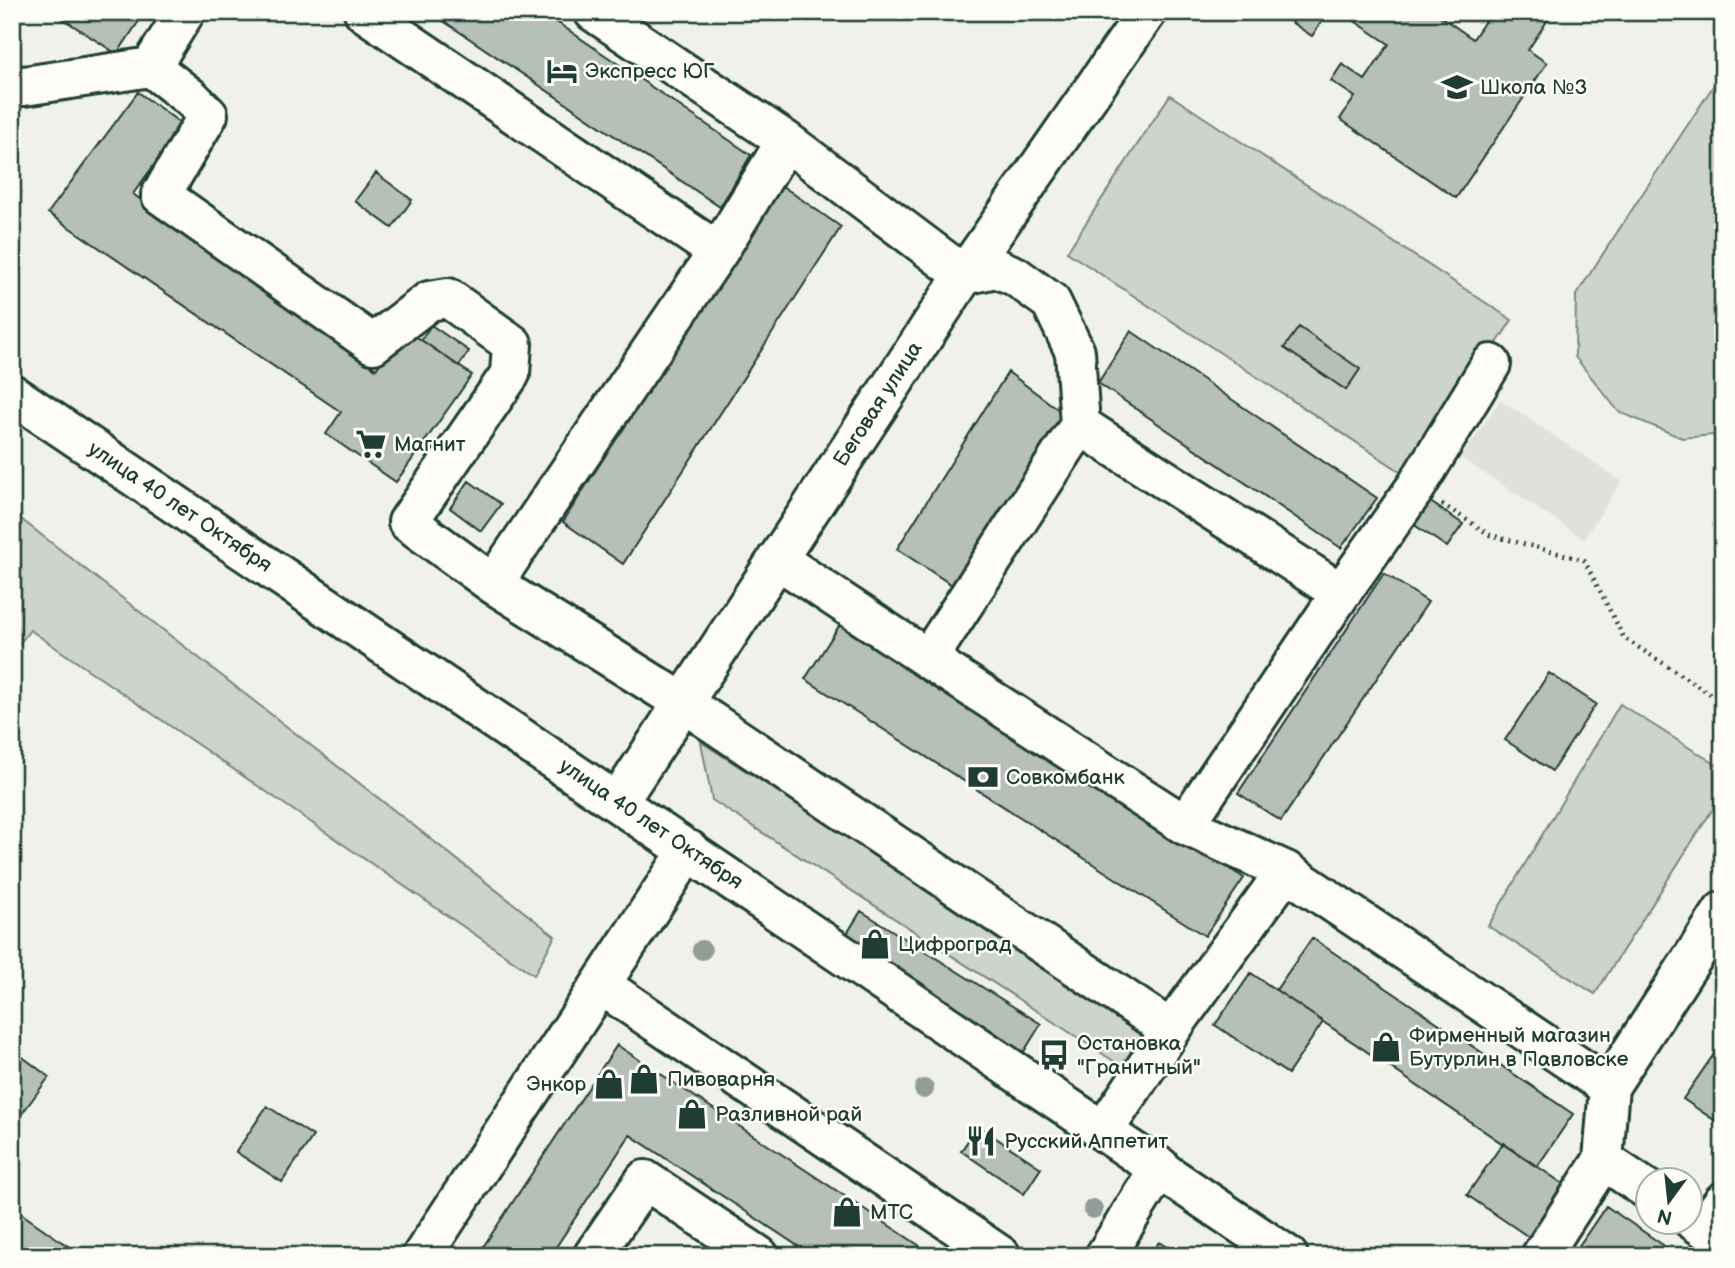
<svg xmlns="http://www.w3.org/2000/svg" width="1735" height="1268" viewBox="0 0 1735 1268" font-family="'Balsamiq Sans',sans-serif">
<rect width="100%" height="100%" fill="#f0f1eb"/>
<filter id="ink" filterUnits="userSpaceOnUse"><feTurbulence type="fractalNoise" baseFrequency=".0143" numOctaves="2"/><feDisplacementMap in="SourceGraphic" scale="14" xChannelSelector="R" yChannelSelector="G"/><feConvolveMatrix kernelMatrix="1 2 1 2 8 2 1 2 1" color-interpolation-filters="sRGB"/></filter>
<g filter="url(#ink)">
<path fill="#dfe2dc" d="M 1500,400 L 1622,481 L 1584,539 L 1461,458 Z"/>
<path fill="#cdd3cd" stroke="#768880" stroke-width="2" d="M 1723,71 L 1723,434 L 1682,438 L 1619,412 L 1575,357 L 1576,295 Z
M 1170,95 L 1512,320 L 1409,477 L 1067,252 Z
M 12,512 L 555,936 L 534,975 L 30,630 L 12,653 Z
M 1620,704 L 1723,769 L 1723,793 L 1595,994 L 1488,926 Z
M 701,742 L 1154,1035 L 1129,1071 L 712,800 Z"/>
<path fill="#b6bfb8" stroke="#1f3d34" stroke-width="2" d="M 63,12 L 145,12 L 117,54 L 60,17 Z
M 430,12 L 542,12 L 751,155 L 720,207 Z
M 1276,12 L 1328,12 L 1312,36 Z
M 1341,12 L 1434,12 L 1473,39 L 1491,12 L 1553,12 L 1528,50 L 1547,63 L 1456,198 L 1340,119 L 1355,97 L 1331,81 L 1342,64 L 1365,80 L 1389,44 Z
M 138,92 L 183,125 L 133,194 L 376,369 L 405,329 L 472,375 L 396,482 L 326,434 L 341,412 L 48,213 Z
M 376,173 L 412,200 L 392,228 L 355,201 Z
M 778,183 L 841,227 L 623,564 L 563,522 Z
M 431,325 L 469,351 L 459,366 L 421,340 Z
M 1299,327 L 1360,369 L 1346,390 L 1284,348 Z
M 1131,331 L 1377,498 L 1341,548 L 1098,383 Z
M 1008,372 L 1063,413 L 952,585 L 897,549 Z
M 469,481 L 501,504 L 481,531 L 450,508 Z
M 1423,497 L 1463,524 L 1447,547 L 1407,520 Z
M 1384,573 L 1428,602 L 1281,821 L 1238,793 Z
M 843,620 L 1244,878 L 1205,936 L 805,679 Z
M 1549,673 L 1596,704 L 1552,771 L 1505,740 Z
M 861,911 L 1041,1024 L 1023,1053 L 843,940 Z
M 1312,938 L 1573,1114 L 1537,1167 L 1276,990 Z
M 1251,973 L 1323,1022 L 1288,1074 L 1215,1025 Z
M 1723,1041 L 1723,1126 L 1683,1099 Z
M 617,1045 L 935,1256 L 813,1256 L 630,1135 L 550,1256 L 477,1256 Z
M 16,1052 L 49,1077 L 12,1127 L 12,1057 Z
M 267,1106 L 313,1136 L 282,1182 L 236,1152 Z
M 978,1126 L 1041,1168 L 1024,1194 L 961,1151 Z
M 1503,1143 L 1572,1190 L 1536,1242 L 1467,1195 Z
M 1606,1206 L 1679,1256 L 1572,1256 Z
M 12,1207 L 82,1256 L 12,1256 Z
M 1159,1242 L 1180,1256 L 1150,1256 Z"/>
<g fill="none" stroke-linecap="round" stroke-linejoin="round">
<g stroke="#1f3d34" stroke-width="44">
<path id="minor" d="M 364,12 L 718,252
M 594,12 L 786,141
M 151,67 L 185,12
M 12,85 L 24,86 L 151,67 L 191,98 L 208,115 L 161,195 L 373,344 L 429,301 L 448,298 L 512,344 L 510,374 L 408,522 L 493,584
M 12,394 L 1288,1256
M 1080,425 L 928,659 L 1185,825
M 777,559 L 928,659
M 618,802 L 964,275 L 1147,12
M 1286,871 L 1609,1087 L 1603,1160
M 601,985 L 1001,1256
M 1171,1030 L 682,702 L 493,584 L 718,252 L 786,141 L 964,275 L 996,268 L 1015,276 L 1051,302 L 1075,352 L 1080,425 L 1341,593 L 1416,487 L 1491,364
M 1609,1087 L 1723,911
M 1104,1130 L 1179,1018 L 1286,871 L 1185,825 L 1341,593
M 1690,1218 L 1723,1241
M 1704,1228 L 1723,1202
M 422,1256 L 689,850
M 593,1256 L 645,1180 L 759,1256
M 1105,1256 L 1160,1167
M 1541,1256 L 1603,1160 L 1648,1190"/>
</g>
<path stroke="#1f3d34" stroke-width="4.5" stroke-dasharray="2 5" stroke-linecap="butt" d="M 1442,504 L 1490,535 L 1584,560 L 1624,638 L 1723,702"/>
<use href="#minor" stroke="#fdfcf7" stroke-width="38"/>
</g>
<g fill="#909e97">
<circle cx="702" cy="950" r="10"/>
<circle cx="924" cy="1089" r="10"/>
<circle cx="1093" cy="1209" r="10"/>
</g>
</g>
<defs>
<g id="hotel-bare" transform="scale(2.415)"><path d="M-6-4.5h1.5V1H6V5H4.5V3h-9V5H-6ZM-4 0a1.8 1.8 0 1 1 3.6 0ZM.5 0V-2.5h3Q6-2.5 6 0Z" fill="#1f3d34" stroke="#fdfcf7" stroke-width="2.5" paint-order="stroke"/></g>
<g id="school-bare" transform="scale(2.415)"><path d="M0-5L7-2L0 1L-7-2ZM-4 1L0 2.5L4 1V4Q0 6-4 4Z" fill="#1f3d34" stroke="#fdfcf7" stroke-width="2.5" paint-order="stroke"/></g>
<g id="supermarket-bare" transform="scale(2.415)"><path d="M-6-5.5h2.5l.6 2H6L4.5 2H-2.5L-4.4-4H-6ZM-1.5 3.2a1.3 1.3 0 1 0 .1 0ZM3 3.2a1.3 1.3 0 1 0 .1 0Z" fill="#1f3d34" stroke="#fdfcf7" stroke-width="2.5" paint-order="stroke"/></g>
<g id="bank-bare" transform="scale(2.415)"><path d="M-6-4H6V4H-6ZM0-2.3a2.3 2.3 0 1 0 0 4.6a2.3 2.3 0 1 0 0-4.6Z" fill="#1f3d34" stroke="#fdfcf7" stroke-width="2.5" paint-order="stroke"/></g>
<g id="shop-bare" transform="scale(2.415)"><path d="M-5-2.5h2.3a2.7 3.5 0 0 1 5.4 0H5L5.5 6h-11ZM-1.5-2.5h3a1.5 2.3 0 0 0-3 0Z" fill="#1f3d34" stroke="#fdfcf7" stroke-width="2.5" paint-order="stroke"/></g>
<g id="bus-bare" transform="scale(2.415)"><path d="M-5-6H5V4H4V6H2V4H-2V6H-4V4H-5ZM-3.5-4V0h7V-4ZM-3.5 1.2v1.5H-2V1.2ZM2 1.2v1.5H3.5V1.2Z" fill="#1f3d34" stroke="#fdfcf7" stroke-width="2.5" paint-order="stroke"/></g>
<g id="restaurant-bare" transform="scale(2.415)"><path d="M-5-6h1v4h1v-4h1v4h1v-4h1v5L-1.5 .5V6h-2V.5L-5-1ZM5-6V6H3V1.5H1.5Q1.5-4 5-6Z" fill="#1f3d34" stroke="#fdfcf7" stroke-width="2.5" paint-order="stroke"/></g>
</defs>
<g fill-rule="evenodd">
<use href="#hotel-bare" x="562" y="71"/>
<use href="#school-bare" x="1457" y="87"/>
<use href="#supermarket-bare" x="371" y="444"/>
<use href="#bank-bare" x="983" y="777"/>
<use href="#shop-bare" x="875" y="944"/>
<use href="#shop-bare" x="1386" y="1047"/>
<use href="#bus-bare" x="1054" y="1055"/>
<use href="#shop-bare" x="644" y="1079"/>
<use href="#shop-bare" x="609" y="1084"/>
<use href="#shop-bare" x="692" y="1114"/>
<use href="#restaurant-bare" x="981" y="1141"/>
<use href="#shop-bare" x="847" y="1212"/>
</g>
<g text-anchor="middle" dominant-baseline="central" stroke-width="5" stroke-linejoin="round" paint-order="stroke">
<g font-size="21" fill="#1f3d34" stroke="#fdfcf7" text-anchor="start">
<text x="585" y="71">Экспресс ЮГ</text>
<text x="1480" y="87">Школа №3</text>
<text x="394" y="444">Магнит</text>
<text x="1006" y="777">Совкомбанк</text>
<text x="898" y="944">Цифроград</text>
<text x="1409" y="1035">Фирменный магазин<tspan x="1409" dy="24">Бутурлин в Павловске</tspan></text>
<text x="1077" y="1043">Остановка<tspan x="1077" dy="24">"Гранитный"</tspan></text>
<text x="667" y="1079">Пивоварня</text>
<text x="586" y="1084" text-anchor="end">Энкор</text>
<text x="715" y="1114">Разливной рай</text>
<text x="1004" y="1141">Русский Аппетит</text>
<text x="870" y="1212">МТС</text>
</g>
<g font-size="21" fill="#1f3d34" stroke="#fdfcf7">
<text transform="translate(878 404) rotate(-57)">Беговая улица</text>
<text transform="translate(180 507) rotate(34)">улица 40 лет Октября</text>
<text transform="translate(651 824) rotate(34)">улица 40 лет Октября</text>
</g>
</g>
<rect width="1735" height="1268" fill="none" stroke="#fdfcf7" stroke-width="42"/>
<rect x="21" y="21" width="1693" height="1226" fill="none" stroke="#1f3d34" stroke-width="2.5" filter="url(#ink)"/>
<g transform="translate(1669 1201) rotate(195)"><circle r="33" fill="#fdfcf7" stroke="#a4b0a9" stroke-width="2"/>
<path d="M0-5L12 26L0 18L-12 26Z" fill="#1f3d34"/>
<text y="-10" font-size="19" font-weight="bold" text-anchor="middle" fill="#1f3d34">N</text>
</g>
</svg>
